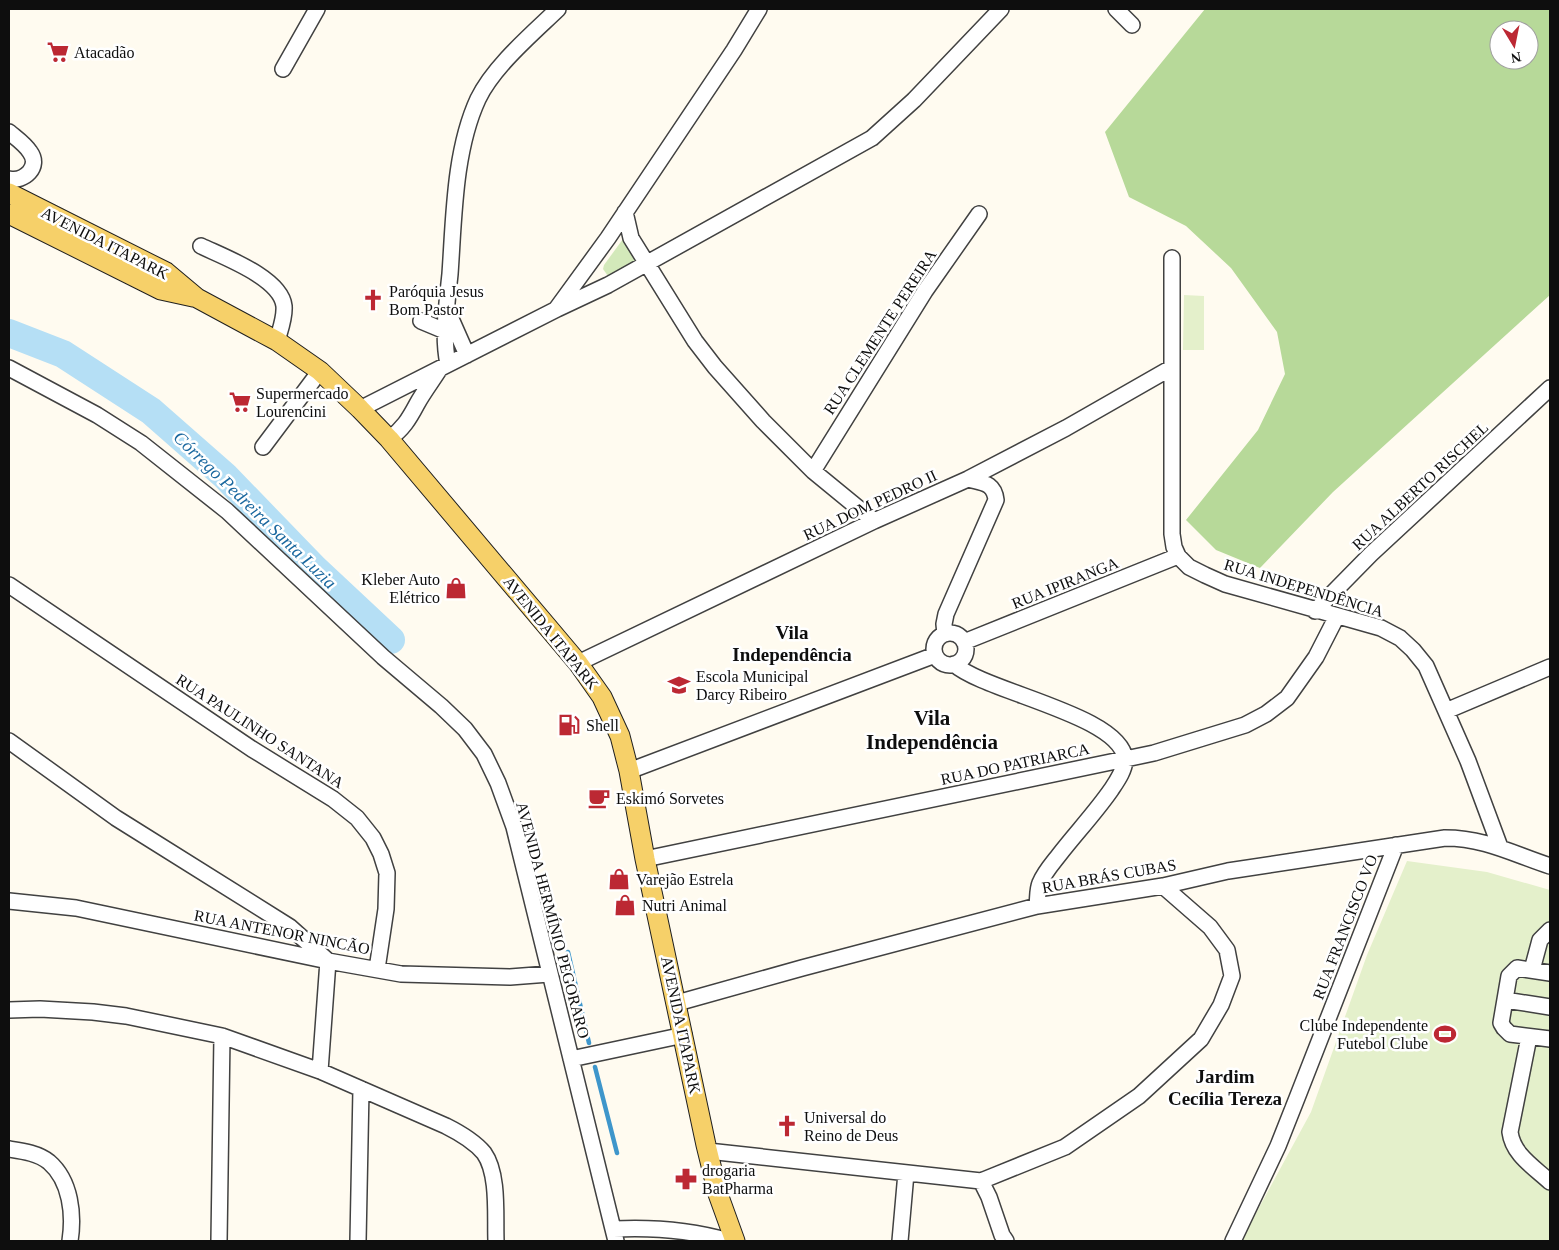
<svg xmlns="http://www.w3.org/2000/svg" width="1559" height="1250" viewBox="0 0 1559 1250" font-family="'Times New Roman',serif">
<rect width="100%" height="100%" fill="#fffbf0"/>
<path fill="#d3e9ba" d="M 623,239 L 626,239 L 639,261 L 608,276 L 603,269 L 604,265 Z"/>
<path fill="#b7d999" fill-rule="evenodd" d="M 1205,9 L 1550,9 L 1550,295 L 1333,492 L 1260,568 L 1216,550 L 1186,520 L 1258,430 L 1285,374 L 1277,332 L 1231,268 L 1186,226 L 1129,197 L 1105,132 ZM 1499,30 L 1529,30 L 1529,60 L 1499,60 Z"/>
<path fill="#e4f0cb" d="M 1184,295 L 1204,296 L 1204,350 L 1183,350 Z
M 1407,861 L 1487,872 L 1550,890 L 1550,1241 L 1241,1241 L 1311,1112 L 1367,955 Z"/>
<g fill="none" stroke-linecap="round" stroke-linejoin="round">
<path stroke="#3e96cb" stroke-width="4.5" d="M 568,952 L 589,1043
M 595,1067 L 617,1153"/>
<path stroke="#b5dff5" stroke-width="28" d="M 9,333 L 63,354 L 151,411 L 225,476 L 314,568 L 391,640"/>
<g stroke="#414141" stroke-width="18">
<path id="minor" d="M 1116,9 L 1132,25
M 283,69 L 317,9
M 9,132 C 16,138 25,144 30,152 C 41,167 24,182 9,179
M 625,212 L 631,238 L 695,341 L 715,367 L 763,421 L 813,471 L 874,521
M 201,246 C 224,257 281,278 284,306 C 285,318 280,330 277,341
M 1172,258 L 1172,534 L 1174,547 L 1178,556 L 1189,567 L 1205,575 L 1225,584 L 1381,628 L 1400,638 L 1413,650 L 1426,666 L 1468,761 L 1500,847
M 557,308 L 608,238 L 734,50 L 759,9
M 448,312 L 467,355
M 421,321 L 445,331
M 448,364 C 442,335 447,304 450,274 C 454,218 454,151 478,99 C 494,66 532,34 558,9
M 9,368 L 97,415 L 141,443 L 227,511 L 383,657 L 441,706 L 465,729 L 484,754 L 498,783 L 514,827 L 613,1229
M 360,409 L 557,309 L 608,285 L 872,138 L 914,100 L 1001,9
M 389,439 C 403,429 409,419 417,404 C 423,393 432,381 439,370
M 263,447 L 320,371
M 813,471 L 925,291 L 979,214
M 9,585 L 252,749 L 333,799 L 357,818 L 373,838 L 381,854 L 387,873 L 386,909 L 377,969
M 1315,611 L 1371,554 L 1550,388
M934 649a16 16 0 1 1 32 0a16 16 0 1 1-32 0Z
M 945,634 L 944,624 L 946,614 L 996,500 C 994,482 982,483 968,479
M 964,642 L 1178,556
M 578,663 L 874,521 L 968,479 L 1066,428 L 1171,368
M 954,664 C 985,692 1121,715 1125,759 C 1125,770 1117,781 1111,790 C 1095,813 1076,833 1059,855 C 1052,864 1044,873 1040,883 C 1037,890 1038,899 1037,906
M 1446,711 L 1550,667
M 9,741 L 116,818 L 290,927 L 327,960
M 629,771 L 935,655
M 645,859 L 1154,753 L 1245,725 L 1266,714 L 1287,698 L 1316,657 L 1337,616
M 9,901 L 76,908 L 328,961 L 401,974 L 510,977 L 549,974
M 1532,970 L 1540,940 L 1550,930
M 1550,973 L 1517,968 L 1509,976 L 1501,1023 L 1504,1028 L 1510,1034 L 1550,1039
M 1505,1000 L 1550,1007
M 677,1003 L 802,968 L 1037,906 L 1163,886 L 1228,871 L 1445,838 C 1485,838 1513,854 1550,866
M 9,1010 L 40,1009 L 93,1012 L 126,1016 L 222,1036 L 320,1071 L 446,1126 C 460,1133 474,1141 484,1153 C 499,1174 495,1216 496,1241
M 1529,1037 L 1510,1132 C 1513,1155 1534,1167 1550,1182
M 571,1059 L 684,1035
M 320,1071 L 328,961
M 9,1149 C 22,1151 38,1153 49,1162 C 71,1181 74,1215 70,1241
M 708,1151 L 981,1181
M 219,1241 L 222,1036
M 358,1241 L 361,1089
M 616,1241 L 613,1229 C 652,1227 691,1230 729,1241
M 900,1241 L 906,1173
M 1006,1241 L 1002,1235 L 989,1197 L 981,1181 L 1065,1147 L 1139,1096 L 1201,1039 L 1221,1005 L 1232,976 L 1227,950 L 1210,927 L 1163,886
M 1233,1241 L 1278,1146 L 1297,1098 L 1396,845"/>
</g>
<g stroke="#1f1f1f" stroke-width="21">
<path id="major" d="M 9,193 L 166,272 L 197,298 L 277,341 L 320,371 L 360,409 L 389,439 L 578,663 L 602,697 L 620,736 L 629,771 L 645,859 L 706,1145 L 718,1194 L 735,1241
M 9,214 L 161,290 L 193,297"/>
</g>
<use href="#minor" stroke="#fff" stroke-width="15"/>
<use href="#major" stroke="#f6d069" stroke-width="19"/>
</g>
<defs>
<g id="supermarket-bare" transform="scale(1.725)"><path d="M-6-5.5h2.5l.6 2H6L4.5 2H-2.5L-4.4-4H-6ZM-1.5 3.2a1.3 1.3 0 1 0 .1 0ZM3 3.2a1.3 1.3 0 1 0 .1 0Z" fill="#bc2833" stroke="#fff" stroke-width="2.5" paint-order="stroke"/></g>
<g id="church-bare" transform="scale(1.725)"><path d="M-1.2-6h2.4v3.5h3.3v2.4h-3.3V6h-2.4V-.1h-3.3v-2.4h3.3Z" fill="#bc2833" stroke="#fff" stroke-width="2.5" paint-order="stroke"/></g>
<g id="shop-bare" transform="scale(1.725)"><path d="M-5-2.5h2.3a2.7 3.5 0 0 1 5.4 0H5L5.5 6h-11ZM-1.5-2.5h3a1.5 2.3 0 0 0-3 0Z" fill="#bc2833" stroke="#fff" stroke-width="2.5" paint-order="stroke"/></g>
<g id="school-bare" transform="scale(1.725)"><path d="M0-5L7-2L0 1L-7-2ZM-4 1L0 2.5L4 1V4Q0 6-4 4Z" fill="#bc2833" stroke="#fff" stroke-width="2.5" paint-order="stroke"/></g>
<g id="fuel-bare" transform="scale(1.725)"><path d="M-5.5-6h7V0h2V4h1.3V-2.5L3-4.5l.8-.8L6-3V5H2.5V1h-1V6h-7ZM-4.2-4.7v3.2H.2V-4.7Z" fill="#bc2833" stroke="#fff" stroke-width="2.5" paint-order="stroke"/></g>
<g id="cafe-bare" transform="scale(1.725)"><path d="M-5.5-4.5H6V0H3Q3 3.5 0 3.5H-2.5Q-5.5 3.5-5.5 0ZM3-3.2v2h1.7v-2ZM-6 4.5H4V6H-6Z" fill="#bc2833" stroke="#fff" stroke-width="2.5" paint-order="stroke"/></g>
<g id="stadium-bare" transform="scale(1.725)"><path d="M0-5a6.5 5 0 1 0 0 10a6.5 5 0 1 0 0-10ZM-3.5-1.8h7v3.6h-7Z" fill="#bc2833" stroke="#fff" stroke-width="2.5" paint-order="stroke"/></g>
<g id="pharmacy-bare" transform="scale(1.725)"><path d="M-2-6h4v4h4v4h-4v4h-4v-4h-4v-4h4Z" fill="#bc2833" stroke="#fff" stroke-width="2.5" paint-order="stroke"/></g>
</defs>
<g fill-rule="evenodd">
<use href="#supermarket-bare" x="58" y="52"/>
<use href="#church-bare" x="373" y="300"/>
<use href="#supermarket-bare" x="240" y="402"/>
<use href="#shop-bare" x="456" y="588"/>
<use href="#school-bare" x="679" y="685"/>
<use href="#fuel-bare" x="569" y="725"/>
<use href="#cafe-bare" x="599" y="798"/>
<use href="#shop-bare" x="619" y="879"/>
<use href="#shop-bare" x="625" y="905"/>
<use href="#stadium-bare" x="1445" y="1034"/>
<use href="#church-bare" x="787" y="1126"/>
<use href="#pharmacy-bare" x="686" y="1179"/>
</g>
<g text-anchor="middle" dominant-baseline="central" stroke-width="5" stroke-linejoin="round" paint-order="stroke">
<g font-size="16" fill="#0e0e0e" stroke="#fff" text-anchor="start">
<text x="74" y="52">Atacadão</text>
<text x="389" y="291">Paróquia Jesus<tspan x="389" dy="18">Bom Pastor</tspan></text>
<text x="256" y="393">Supermercado<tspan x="256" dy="18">Lourencini</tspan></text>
<text x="440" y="579" text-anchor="end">Kleber Auto<tspan x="440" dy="18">Elétrico</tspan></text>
<text x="696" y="676">Escola Municipal<tspan x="696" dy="18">Darcy Ribeiro</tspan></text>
<text x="586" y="725">Shell</text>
<text x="616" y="798">Eskimó Sorvetes</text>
<text x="636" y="879">Varejão Estrela</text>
<text x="642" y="905">Nutri Animal</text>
<text x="1428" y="1025" text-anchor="end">Clube Independente<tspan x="1428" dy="18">Futebol Clube</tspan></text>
<text x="804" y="1117">Universal do<tspan x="804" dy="18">Reino de Deus</tspan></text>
<text x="702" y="1170">drogaria<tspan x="702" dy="18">BatPharma</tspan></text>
</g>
<g font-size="16" fill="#0e0e0e" stroke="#fff">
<text transform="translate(105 243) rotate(27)">AVENIDA ITAPARK</text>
<text transform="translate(880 332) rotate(-57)">RUA CLEMENTE PEREIRA</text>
<text transform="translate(1420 486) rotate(-43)">RUA ALBERTO RISCHEL</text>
<text transform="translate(870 505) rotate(-25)">RUA DOM PEDRO II</text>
<text transform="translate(1065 583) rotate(-22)">RUA IPIRANGA</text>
<text transform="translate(1304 588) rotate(17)">RUA INDEPENDÊNCIA</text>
<text transform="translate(551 633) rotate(51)">AVENIDA ITAPARK</text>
<text transform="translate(260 731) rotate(33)">RUA PAULINHO SANTANA</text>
<text transform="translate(1015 764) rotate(-12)">RUA DO PATRIARCA</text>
<text transform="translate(1109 876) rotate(-10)">RUA BRÁS CUBAS</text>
<text transform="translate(553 920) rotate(75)">AVENIDA HERMÍNIO PEGORARO</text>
<text transform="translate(1345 927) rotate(-69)">RUA FRANCISCO VO</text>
<text transform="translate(282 932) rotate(11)">RUA ANTENOR NINCÃO</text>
<text transform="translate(681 1025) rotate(78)">AVENIDA ITAPARK</text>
</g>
<g font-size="18" font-style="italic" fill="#19679e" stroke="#fff">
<text transform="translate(255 510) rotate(44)">Córrego Pedreira Santa Luzia</text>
</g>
<g font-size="19" font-weight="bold" fill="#0e0e0e" stroke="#fff">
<text x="792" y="632">Vila<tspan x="792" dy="22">Independência</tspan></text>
<text x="1225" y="1076">Jardim<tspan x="1225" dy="22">Cecília Tereza</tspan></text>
</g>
<g font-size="21" font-weight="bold" fill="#0e0e0e" stroke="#fff">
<text x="932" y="718">Vila<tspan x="932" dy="24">Independência</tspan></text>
</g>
</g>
<rect width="1559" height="1250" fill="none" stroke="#0e0e0e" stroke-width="20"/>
<g transform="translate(1514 45) rotate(170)"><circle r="24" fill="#ffffff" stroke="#9f9f9f"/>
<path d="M0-4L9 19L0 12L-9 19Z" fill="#bc2833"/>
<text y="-8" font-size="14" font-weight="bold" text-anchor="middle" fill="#0e0e0e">N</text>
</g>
</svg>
